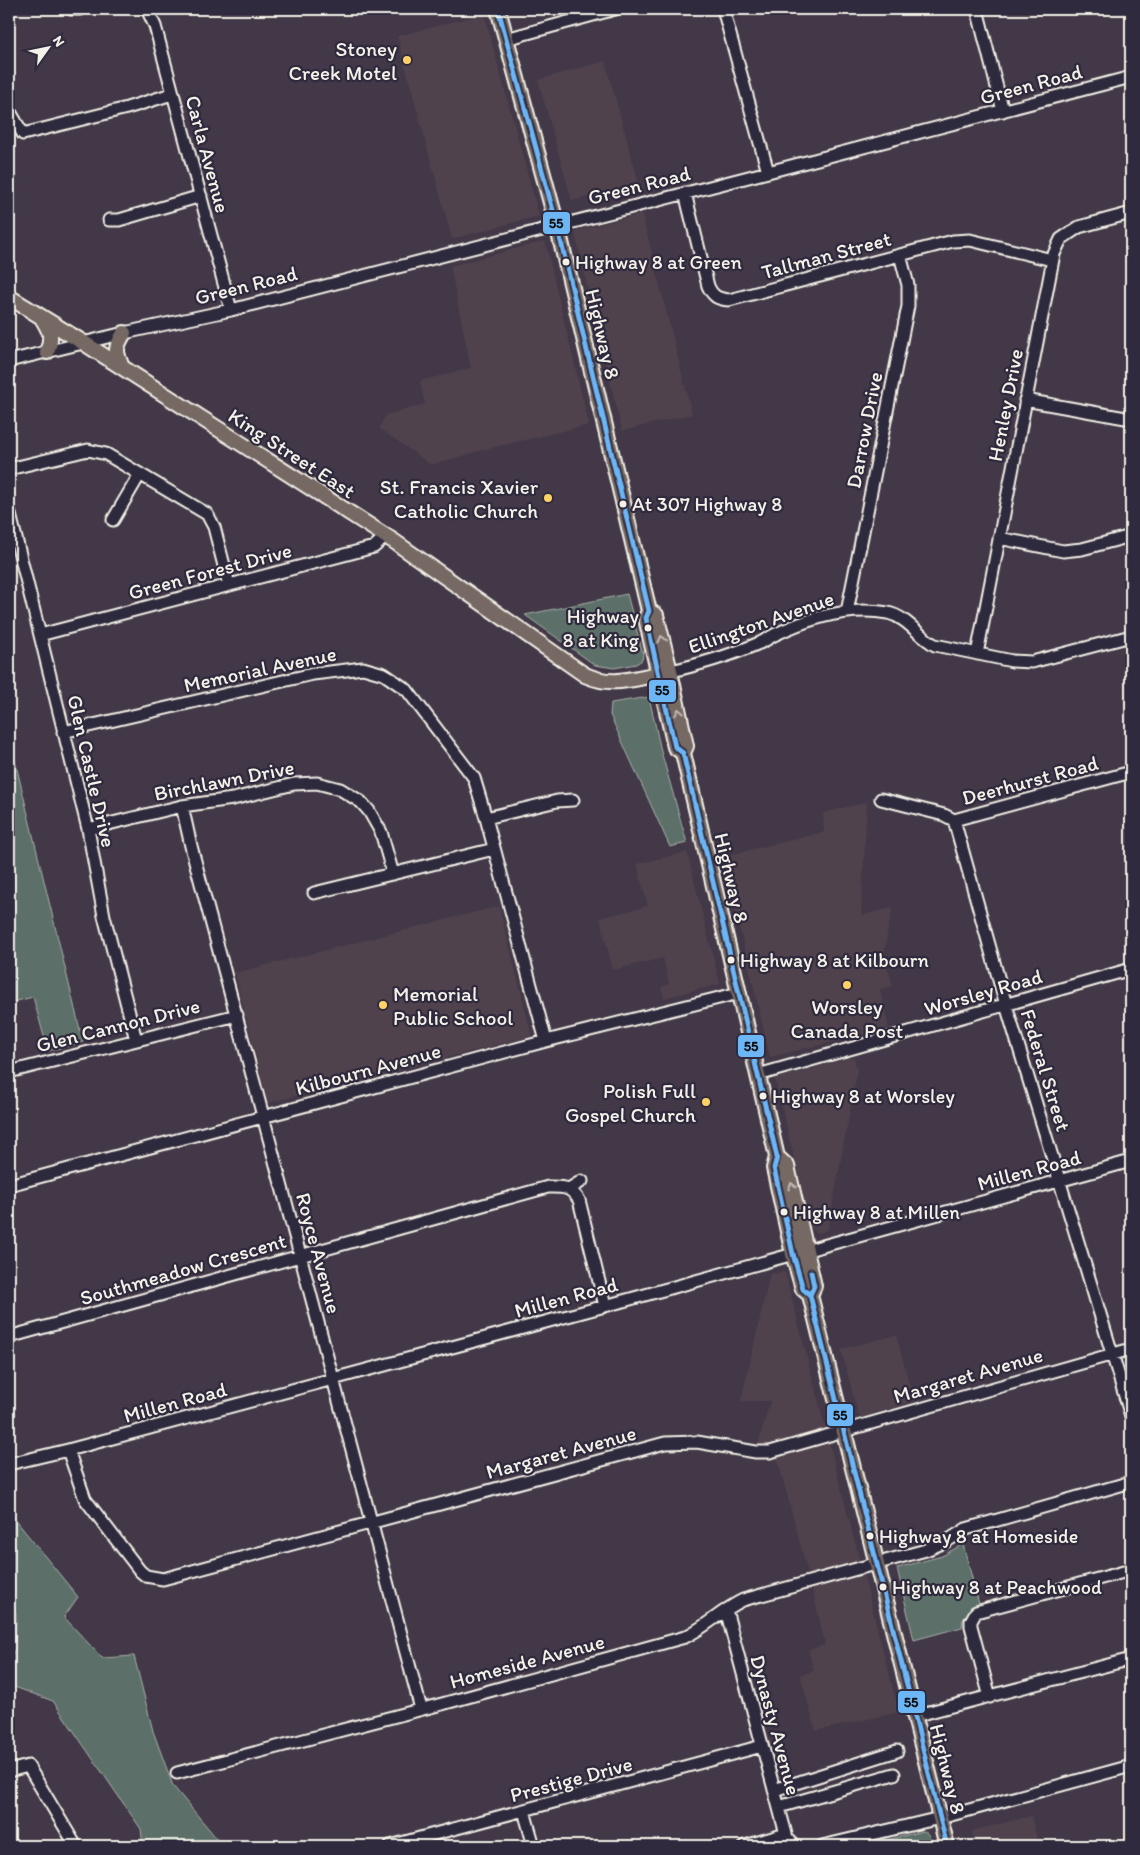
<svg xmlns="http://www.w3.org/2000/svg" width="1140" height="1855" viewBox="0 0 1140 1855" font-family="Itim,sans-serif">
<rect width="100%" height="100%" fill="#423847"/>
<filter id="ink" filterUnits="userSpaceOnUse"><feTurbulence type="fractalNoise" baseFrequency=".02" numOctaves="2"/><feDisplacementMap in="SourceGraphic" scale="10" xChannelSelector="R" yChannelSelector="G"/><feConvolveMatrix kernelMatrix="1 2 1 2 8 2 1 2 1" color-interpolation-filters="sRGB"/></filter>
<g filter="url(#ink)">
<path fill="#50424e" d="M 484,14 L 539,216 L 452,239 L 397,36 Z
M 605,61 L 639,183 L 572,201 L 538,80 Z
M 642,214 L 692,414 L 622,431 L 575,234 L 578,230 Z
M 545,241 L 589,425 L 490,448 L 431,465 L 379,428 L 386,415 L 425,404 L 420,381 L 471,368 L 450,266 Z
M 867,802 L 861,916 L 893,907 L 888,929 L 884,956 L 893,986 L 880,989 L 889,1028 L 770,1057 L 745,950 L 721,857 L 824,832 L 823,813 Z
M 687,852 L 720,984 L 664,998 L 661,987 L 669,984 L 663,958 L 613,970 L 600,918 L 648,906 L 637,864 Z
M 499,906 L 532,1036 L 268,1103 L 235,973 Z
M 854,1057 L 857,1072 L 828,1230 L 817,1233 L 811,1228 L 775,1079 Z
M 785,1272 L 899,1712 L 816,1731 L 800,1675 L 814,1671 L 808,1650 L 825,1645 L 813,1592 L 778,1461 L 758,1445 L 770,1401 L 741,1401 L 770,1274 Z
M 896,1335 L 914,1401 L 861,1418 L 858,1414 L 841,1349 Z
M 1031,1816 L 1039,1846 L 976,1846 L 972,1831 Z"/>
<path fill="#5b6f69" stroke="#a8b0a8" d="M 627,594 L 643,654 L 642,660 L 636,664 L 614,668 L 595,665 L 525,615 Z
M 649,697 L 661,751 L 687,843 L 670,847 L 610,715 L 611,703 Z
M 9,736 L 83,1042 L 48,1051 L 33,997 L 9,1003 Z
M 9,1512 L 78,1597 L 64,1617 L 102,1658 L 134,1656 L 153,1731 L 173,1786 L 223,1846 L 143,1846 L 141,1829 L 53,1701 L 9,1685 L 9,1660 L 15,1649 L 16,1614 L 9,1597 Z
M 963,1544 L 979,1604 L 963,1619 L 962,1627 L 914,1640 L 897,1568 L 942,1556 Z
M 923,1831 C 930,1833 930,1840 932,1846 L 863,1846 Z"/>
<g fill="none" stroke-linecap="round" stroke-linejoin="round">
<g stroke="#f4f1e8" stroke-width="15">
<path id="minor" d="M 71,9 L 80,9
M 147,9 L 155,26 L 231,310
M 723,9 L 768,172
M 977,9 L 1003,111
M 506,39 L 615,9
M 9,110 L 23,134 L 127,108 L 172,94
M 685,193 L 708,286 C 713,297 718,299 729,300 L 953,241 L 970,240 L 1052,260
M 109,220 L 119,220 L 201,196
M 9,361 L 124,333 L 231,310 L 768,172 L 1131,77
M 1025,400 L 1131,419
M 9,469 L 88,450 L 106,454 L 207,514 L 214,527 L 229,585
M 9,510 L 88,829 L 104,916 L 136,1040
M 113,520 L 140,474
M 999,538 L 1063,551 L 1082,549 L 1131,536
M 847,612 L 908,306 L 908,285 L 900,255
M 40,635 L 374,547 L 385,537
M 977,654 L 1054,254 L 1061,239 L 1079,227 L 1131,213
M 663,673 C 694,666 727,657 757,644 C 763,642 769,638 774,635 C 809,618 849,606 888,613 C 907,617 919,637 935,645 L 1012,661 L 1032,662 L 1131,636
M 63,732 L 313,674 L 363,668 L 384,674 L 407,690 L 474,778 L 486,818 L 546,1041
M 881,799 L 944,815 L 954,820 L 1131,772
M 182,806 L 191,846 L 421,1709
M 486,818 L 557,801 L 573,800
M 954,820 L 1006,1005 L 1131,1416
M 88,829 L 182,806 L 233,799 L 294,784 L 317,783 L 340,789 L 361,802 L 369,811 L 381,832 L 393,874
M 314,893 L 494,849
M 9,1072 L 237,1015
M 758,1075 L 1131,969
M 9,1185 L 546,1041 L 739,993
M 569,1189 L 582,1181
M 9,1337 L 548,1187 C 564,1187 570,1186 579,1200 L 605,1306
M 68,1450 L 85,1499 L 140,1571 L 146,1576 L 163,1579 L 665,1443 L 697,1442 L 756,1452 L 770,1452 L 1131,1349
M 9,1464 L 68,1450 L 605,1306 L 1131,1161
M 726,1610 L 787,1838 L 795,1846
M 990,1697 L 971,1626 L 971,1621 L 976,1612 L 1131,1570
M 914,1716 L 1131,1659
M 9,1771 L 28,1766 L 76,1846
M 177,1773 L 442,1704 L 685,1637 C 706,1627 722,1610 743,1600 L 926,1550 L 947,1541 L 966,1529 L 1131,1482
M 774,1790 L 897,1751
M 779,1807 L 894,1774
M 524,1811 L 534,1846
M 390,1846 L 762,1746
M 745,1846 L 786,1834
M 822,1846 L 940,1818 L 1131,1766"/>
</g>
<g stroke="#f4f1e8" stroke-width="18">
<path id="major" d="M 498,9 L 557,225 L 649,611 L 646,618 L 675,747 L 683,753 L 777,1157 L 774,1168 L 793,1254 L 803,1289 L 810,1295
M 9,297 L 84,343 L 395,542 L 585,675 C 612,687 631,679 659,674
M 42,318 C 50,331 53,336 47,352
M 122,367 C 115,351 115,348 124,333
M 649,611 L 656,615 L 670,671 L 686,746 L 683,753
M 777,1157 L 787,1166 L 814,1286 L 810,1295 L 947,1846"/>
</g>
<use href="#minor" stroke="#2f2a3d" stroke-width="11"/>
<use href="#major" stroke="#766964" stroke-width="14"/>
<g stroke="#2f2a3d" stroke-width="9">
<path id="bus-1" d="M 498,9 L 557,225 L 649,611 L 646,618 L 675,747 L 683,753 L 777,1157 L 774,1168 L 793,1254 L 803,1289 L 810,1295
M 811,1272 L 814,1286 L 810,1295 L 947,1846"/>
</g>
<use href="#bus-1" stroke="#6db6f5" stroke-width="5"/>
</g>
<defs><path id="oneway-chevron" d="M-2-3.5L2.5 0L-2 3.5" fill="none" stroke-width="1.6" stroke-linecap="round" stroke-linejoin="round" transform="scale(1.25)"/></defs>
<g stroke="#c2bbb3">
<use href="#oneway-chevron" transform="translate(662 639) rotate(-104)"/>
<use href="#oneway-chevron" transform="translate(679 712) rotate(-102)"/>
<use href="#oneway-chevron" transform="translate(792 1186) rotate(-104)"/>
</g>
</g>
<g fill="#ffd166" stroke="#2f2a3d" stroke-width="2">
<circle cx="407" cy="60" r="5"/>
<circle cx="548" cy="498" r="5"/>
<circle cx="847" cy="985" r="5"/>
<circle cx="383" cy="1005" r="5"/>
<circle cx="706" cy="1102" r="5"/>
</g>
<g fill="#f4f1e8" stroke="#2f2a3d" stroke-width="2">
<circle cx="566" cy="262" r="4.5"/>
<circle cx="623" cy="504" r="4.5"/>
<circle cx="648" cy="628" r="4.5"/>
<circle cx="731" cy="960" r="4.5"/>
<circle cx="763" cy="1096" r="4.5"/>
<circle cx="784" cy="1212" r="4.5"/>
<circle cx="870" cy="1536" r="4.5"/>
<circle cx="883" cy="1587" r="4.5"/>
</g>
<g text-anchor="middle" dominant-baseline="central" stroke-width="4.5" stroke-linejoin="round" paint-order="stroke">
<g font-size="20" fill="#f4f1e8" stroke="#2f2a3d" text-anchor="start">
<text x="575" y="262">Highway 8 at Green</text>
<text x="632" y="504">At 307 Highway 8</text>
<text x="639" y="616" text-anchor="end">Highway<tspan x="639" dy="24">8 at King</tspan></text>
<text x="740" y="960">Highway 8 at Kilbourn</text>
<text x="772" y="1096">Highway 8 at Worsley</text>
<text x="793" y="1212">Highway 8 at Millen</text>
<text x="879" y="1536">Highway 8 at Homeside</text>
<text x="892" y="1587">Highway 8 at Peachwood</text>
</g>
<g font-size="21" fill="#f4f1e8" stroke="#2f2a3d" text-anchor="end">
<text x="397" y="48">Stoney<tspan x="397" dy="24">Creek Motel</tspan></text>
<text x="538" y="486">St. Francis Xavier<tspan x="538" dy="24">Catholic Church</tspan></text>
<text x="393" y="993" text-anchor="start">Memorial<tspan x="393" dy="24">Public School</tspan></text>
<text x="847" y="1006" text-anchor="middle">Worsley<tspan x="847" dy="24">Canada Post</tspan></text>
<text x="696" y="1090">Polish Full<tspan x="696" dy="24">Gospel Church</tspan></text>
</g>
<g font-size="21" fill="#f4f1e8" stroke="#2f2a3d">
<text transform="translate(1031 84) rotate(-15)">Green Road</text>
<text transform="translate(208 154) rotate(75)">Carla Avenue</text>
<text transform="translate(639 185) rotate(-14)">Green Road</text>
<text transform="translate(826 255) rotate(-15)">Tallman Street</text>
<text transform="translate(246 285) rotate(-14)">Green Road</text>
<text transform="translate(603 334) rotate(77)">Highway 8</text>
<text transform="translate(1005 405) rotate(-79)">Henley Drive</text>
<text transform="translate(864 430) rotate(-79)">Darrow Drive</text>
<text transform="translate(292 453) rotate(33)">King Street East</text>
<text transform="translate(210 571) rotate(-15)">Green Forest Drive</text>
<text transform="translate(761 622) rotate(-19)">Ellington Avenue</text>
<text transform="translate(260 669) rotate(-12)">Memorial Avenue</text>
<text transform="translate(92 771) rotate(77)">Glen Castle Drive</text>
<text transform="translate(224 780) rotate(-11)">Birchlawn Drive</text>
<text transform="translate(1030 780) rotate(-15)">Deerhurst Road</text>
<text transform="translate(732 878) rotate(77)">Highway 8</text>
<text transform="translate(983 992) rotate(-16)">Worsley Road</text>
<text transform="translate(118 1025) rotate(-14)">Glen Cannon Drive</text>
<text transform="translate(368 1069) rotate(-15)">Kilbourn Avenue</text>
<text transform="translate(1046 1070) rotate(73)">Federal Street</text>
<text transform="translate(1029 1170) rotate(-15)">Millen Road</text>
<text transform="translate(319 1253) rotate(75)">Royce Avenue</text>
<text transform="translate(183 1269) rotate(-16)">Southmeadow Crescent</text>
<text transform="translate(566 1297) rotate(-15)">Millen Road</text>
<text transform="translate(968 1375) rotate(-16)">Margaret Avenue</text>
<text transform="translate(175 1402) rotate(-15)">Millen Road</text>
<text transform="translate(561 1452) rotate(-15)">Margaret Avenue</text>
<text transform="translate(527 1661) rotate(-15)">Homeside Avenue</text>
<text transform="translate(776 1725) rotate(75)">Dynasty Avenue</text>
<text transform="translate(948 1769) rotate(76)">Highway 8</text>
<text transform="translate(571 1779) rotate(-15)">Prestige Drive</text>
</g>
</g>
<g stroke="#2f2a3d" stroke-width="2">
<rect x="542" y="211" width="29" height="24" rx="5" fill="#6db6f5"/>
<rect x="648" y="679" width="29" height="24" rx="5" fill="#6db6f5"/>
<rect x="737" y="1034" width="28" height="24" rx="5" fill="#6db6f5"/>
<rect x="826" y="1403" width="28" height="24" rx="5" fill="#6db6f5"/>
<rect x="897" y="1690" width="29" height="24" rx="5" fill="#6db6f5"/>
</g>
<g font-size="14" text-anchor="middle" font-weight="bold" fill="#111">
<text x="556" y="228">55</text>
<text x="662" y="695">55</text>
<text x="751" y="1051">55</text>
<text x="840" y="1420">55</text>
<text x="911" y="1707">55</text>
</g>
<rect width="1140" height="1855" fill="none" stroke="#2f2a3d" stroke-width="30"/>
<rect x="15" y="15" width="1110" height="1825" fill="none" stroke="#f4f1e8" stroke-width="2" filter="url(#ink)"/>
<g transform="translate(48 48) rotate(57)" stroke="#2f2a3d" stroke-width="4" paint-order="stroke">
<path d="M0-4L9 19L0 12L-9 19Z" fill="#f4f1e8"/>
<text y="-8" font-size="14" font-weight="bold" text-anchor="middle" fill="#f4f1e8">N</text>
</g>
</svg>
